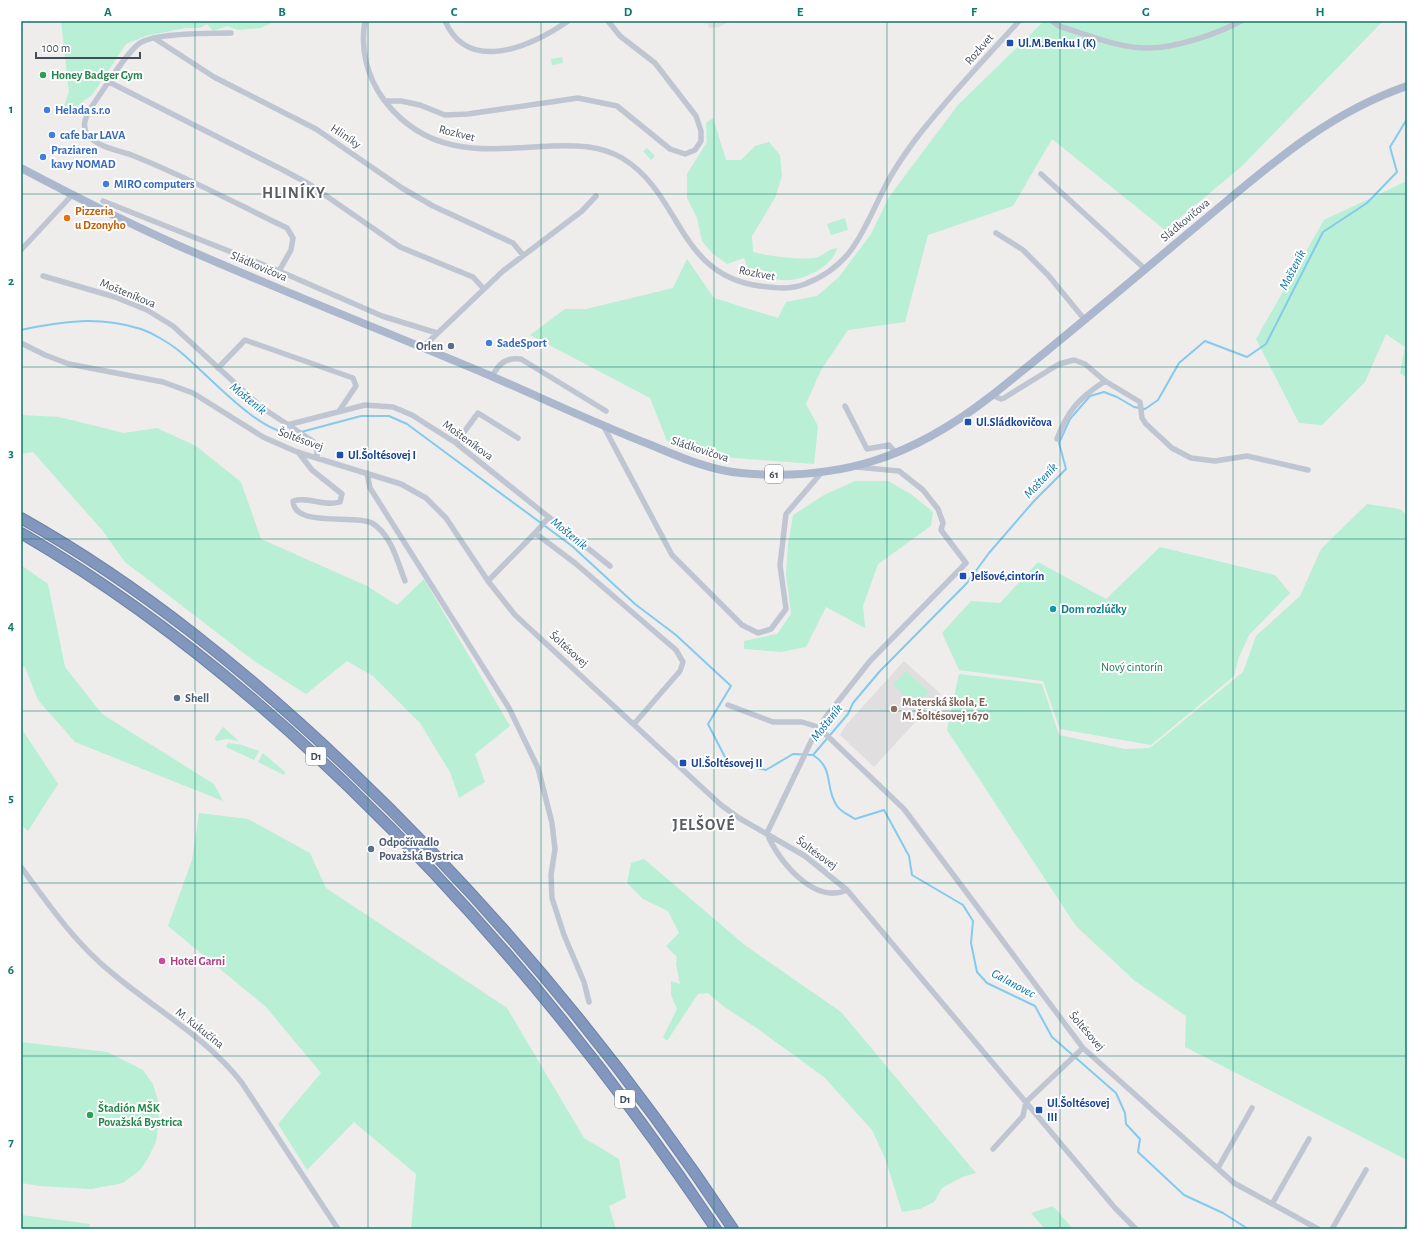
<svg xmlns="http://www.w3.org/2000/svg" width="1428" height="1250" viewBox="0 0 1428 1250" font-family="'Alegreya Sans',sans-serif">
<rect width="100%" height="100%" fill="#efecec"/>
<path fill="#e0dede" d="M 693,21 L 731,21 L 719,27 L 709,28 L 708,24 Z
M 904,661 L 941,694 L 874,767 L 840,735 L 846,725 Z"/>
<path fill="#b8efd5" d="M 61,21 L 277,21 L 260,28 L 238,30 L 227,26 L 213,31 L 207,24 L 200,28 L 185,28 L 146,36 L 126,44 L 92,95 L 81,103 L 73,113 L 63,109 L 69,92 Z
M 1044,21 L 1383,21 L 1241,167 L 1165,230 L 1052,139 L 1013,206 L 928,235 L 905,322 L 848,330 L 821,370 L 806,404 L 818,426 L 814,464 L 710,456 L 667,441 L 650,398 L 530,335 L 565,309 L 586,309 L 673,288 L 687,259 L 714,298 L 778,318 L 786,302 L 817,296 L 839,277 L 871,234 L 889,197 L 958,105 Z
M 562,57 L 563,63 L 552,65 L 551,59 Z
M 713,118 L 726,160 L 741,160 L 755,146 L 769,142 L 780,155 L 782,176 L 775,198 L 752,236 L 753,252 C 769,256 798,260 814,258 C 822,258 827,249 837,248 C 833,266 806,279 789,280 C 776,281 762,276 749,271 L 744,258 L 727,264 L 712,253 L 702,241 L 697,218 L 687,198 L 687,174 L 707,142 L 706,123 Z
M 647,148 L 655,156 L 651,160 L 643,151 Z
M 1407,181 L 1407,378 L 1400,373 L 1405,347 L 1386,334 L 1365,382 L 1322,425 L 1299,423 L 1256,339 L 1324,220 Z
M 845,218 L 848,230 L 831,235 L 827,224 Z
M 21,415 L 59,417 L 124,433 L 157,428 L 196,446 L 241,482 L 261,539 L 367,586 L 397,605 L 424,579 L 510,726 L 475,754 L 485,782 L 459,798 L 450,772 L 420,723 L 373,676 L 347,661 L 306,694 L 254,661 L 125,562 L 102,530 L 33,452 L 21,454 Z
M 855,481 L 888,481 L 911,494 L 933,512 L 931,526 L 878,564 L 863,606 L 865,628 L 826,607 L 806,647 L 781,652 L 744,649 L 744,641 L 777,634 L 791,614 L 786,574 L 788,545 L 793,515 L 824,495 Z
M 1367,504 L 1400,509 L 1407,515 L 1407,1160 L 1185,1047 L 1186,1016 L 1135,981 L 1076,926 L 947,730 L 959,674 L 1042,684 L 1059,735 L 1125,749 L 1150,748 L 1243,672 L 1256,636 L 1300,596 L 1321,549 Z
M 1160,547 L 1275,575 L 1290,593 L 1249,635 L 1239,657 L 1234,676 L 1151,745 L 1060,729 L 1043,681 L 959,670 L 942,633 L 971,601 L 1000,603 L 1038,562 L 1106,599 Z
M 21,565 L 48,584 L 65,667 L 102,714 L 214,784 L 223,801 L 75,742 L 38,700 L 25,667 L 21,667 Z
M 906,671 L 929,692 L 916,706 L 893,685 Z
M 223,727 L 239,741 L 227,739 L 216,741 L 215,738 Z
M 21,728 L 58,784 L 28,831 L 21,825 Z
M 228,743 L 242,745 L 259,751 L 254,760 L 226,747 Z
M 263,753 L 285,772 L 284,775 L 258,762 Z
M 199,813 L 248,819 L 310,853 L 326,888 L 507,1008 L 584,1138 L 619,1159 L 626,1198 L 609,1206 L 616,1229 L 411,1229 L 416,1174 L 354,1122 L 307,1170 L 278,1124 L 321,1073 L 266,1007 L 168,926 L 192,860 Z
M 644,859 L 746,946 L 841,1012 L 976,1173 L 962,1177 L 942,1188 L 934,1202 L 920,1209 L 902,1212 L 885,1158 L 872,1130 L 824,1077 L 758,1029 L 723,1006 L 708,993 L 698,994 L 667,1041 L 663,1037 L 677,1009 L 671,995 L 671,981 L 680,984 L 676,964 L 677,957 L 666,946 L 679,933 L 668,911 L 643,899 L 627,883 L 631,863 Z
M 21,1042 L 107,1052 L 143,1070 L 153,1084 L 158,1101 L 159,1122 L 156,1142 L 147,1160 L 140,1170 L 123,1183 L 91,1189 L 40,1186 L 21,1183 Z
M 1053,1206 L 1073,1229 L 1045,1229 L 1031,1213 Z
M 21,1215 L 90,1224 L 89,1229 L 21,1229 Z"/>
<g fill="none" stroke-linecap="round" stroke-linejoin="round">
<path stroke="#84caed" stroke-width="2" d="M 21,330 C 62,321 99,316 141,329 C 152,333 168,342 178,350 C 204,370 263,440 297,433
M 301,432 L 361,416 L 389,416 L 407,424 L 572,546 L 635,604 L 676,635 L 731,686 L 708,724 L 727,761 L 766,770 L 793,754 L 813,755 L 848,714 L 853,703 L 880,671 L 967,583 L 989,553 L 1034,501 L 1066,469 L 1059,443 L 1070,419 L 1090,396 L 1104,392 L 1117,397 L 1134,407 L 1145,409 L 1158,400 L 1179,363 L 1205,341 L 1247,357 L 1266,344 L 1323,232 L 1367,203 L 1397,172 L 1390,147 L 1407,119
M 813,755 C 835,769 824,787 837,806 C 841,812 849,815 855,819 L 884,810 L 909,856 L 912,875 L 963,905 L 973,921 L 971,943 L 977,972 L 987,983 L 1035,1006 L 1052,1037 L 1116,1093 L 1125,1113 L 1126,1124 L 1140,1139 L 1138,1152 L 1184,1195 L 1223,1213 L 1248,1229"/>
<g stroke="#6e82a9" stroke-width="12">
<path id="highway" d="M 21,518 C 142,586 248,673 348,768 C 493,906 622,1062 733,1229
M 21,533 C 143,604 250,691 351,789 C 489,922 609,1070 716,1229"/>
</g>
<path stroke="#bfc6d2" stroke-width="5.5" d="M 365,21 C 360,49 367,77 384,100 C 428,158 485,150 550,146 C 574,145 600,145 622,158 C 682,194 677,275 760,286 C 775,288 790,290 805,284 C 855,265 863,228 885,187 C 893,170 904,155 915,140 C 947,98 984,60 1019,21
M 445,21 C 469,75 532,46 568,21
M 1052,21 L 1059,26 C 1088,35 1118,48 1148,48 C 1176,48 1217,34 1241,21
M 231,33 C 212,33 155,33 140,43 C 127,51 101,94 90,109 C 86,117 81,126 88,135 C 96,146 116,150 129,154 C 183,175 235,203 287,228 L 293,238 L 291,250 L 279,271
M 154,38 L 214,77 L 316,129 L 402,188 L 433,206 L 513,243 L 523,255
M 109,82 L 285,171 L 309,184 L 400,247 L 473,277 L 484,289
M 385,101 L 401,101 L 420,105 L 445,115 L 468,114 L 578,98 L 617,106 L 670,149 L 685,154 L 695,150 L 701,141 L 701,131 L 696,116 L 655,63 L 620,36 L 608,21
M 1041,174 L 1145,269
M 103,201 L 279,271 L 382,316 L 437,333
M 996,233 L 1023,250 L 1048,275 L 1085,320
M 21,250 L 73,194
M 43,276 L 115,297 L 147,310 L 173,326 L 261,407 L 314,442 L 317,447 L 317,457
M 21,343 L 45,355 L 69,364 L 163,382 L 193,393 L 263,437 L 297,452 L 401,484 L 426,498 L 446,518 L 488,581 L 515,615 L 721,805 L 739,818 L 805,856 L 847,890 L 1115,1208 L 1136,1229
M 422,348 L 503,271 L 582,211 L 596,196
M 218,368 L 245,340 L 353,378 L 356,386 L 339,411
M 492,377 C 498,364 506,357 521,359 L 606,411
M 992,395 L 1001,399 L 1004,398 L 1059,364 L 1074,360 L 1085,364 L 1105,381 L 1140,402 L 1142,418 L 1146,424 L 1172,448 L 1191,458 L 1215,461 L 1247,456 L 1308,470
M 845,406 L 867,449 L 889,445 L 896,453
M 287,425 L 365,405 L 393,407 L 412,415 L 456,443 L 610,566
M 604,427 L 672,555 L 742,625 L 758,633 L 771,629 L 786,609 L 780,565 L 786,514 L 822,472
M 1057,439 C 1068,410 1079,398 1105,381
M 456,443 L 478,413 L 518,438
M 298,452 L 312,470 L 342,494 L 340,502 C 324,507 308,496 293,501 C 294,528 354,514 372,523 C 391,534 398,563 405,581
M 367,473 L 370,488 L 509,708 L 538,768 L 552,823 L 555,849 L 551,875 L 552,898 L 564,935 L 584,982 L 589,1002
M 535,533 L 549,517
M 488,581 L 535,533 L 575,563 L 676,650 L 683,662 L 680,671 L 634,724
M 728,705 L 773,722 L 802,722 L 818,727 L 904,809 L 1083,1048 L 1234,1183 L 1318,1229
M 21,867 C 49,905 75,943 112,973 C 155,1009 207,1038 242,1083 L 338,1229
M 847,890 C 814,905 777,860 767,833 L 818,727 L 870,661 L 966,563 L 941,530 L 943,523 L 938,509 L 923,490 L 899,471 L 856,467
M 993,1149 L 1023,1116 L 1026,1102 L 1083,1048
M 1218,1168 L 1252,1108
M 1272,1204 L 1309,1139
M 1332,1229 L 1366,1170
M 1406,1229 L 1407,1227"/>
<path stroke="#abb7cd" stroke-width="8" d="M 21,168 C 72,195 124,221 177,245 C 281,291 387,332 491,376 C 544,399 597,424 651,445 C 680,457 709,470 741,473 C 840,482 913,457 991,396 C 1063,339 1133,279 1204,220 C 1269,166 1326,114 1407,86"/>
<use href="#highway" stroke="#8297bd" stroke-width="10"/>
</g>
<path fill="none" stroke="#0f766e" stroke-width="1" stroke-opacity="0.55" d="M 195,21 L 195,1229M 368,21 L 368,1229M 541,21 L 541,1229M 714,21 L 714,1229M 887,21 L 887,1229M 1060,21 L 1060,1229M 1233,21 L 1233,1229M 21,194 L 1407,194M 21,367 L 1407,367M 21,539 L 1407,539M 21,711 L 1407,711M 21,883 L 1407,883M 21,1056 L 1407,1056"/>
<g fill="#1a4fb4" stroke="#fff" stroke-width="1.5">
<rect x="1006" y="39" width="8" height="8" rx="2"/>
<rect x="964" y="418" width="8" height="8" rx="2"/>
<rect x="336" y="451" width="8" height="8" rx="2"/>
<rect x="959" y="572" width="8" height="8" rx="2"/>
<rect x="679" y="759" width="8" height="8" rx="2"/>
<rect x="1035" y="1106" width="8" height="8" rx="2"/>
</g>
<g fill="#2e9e5b" stroke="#fff" stroke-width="1.5">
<circle cx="43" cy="75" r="4"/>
<circle cx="90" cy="1115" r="4"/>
</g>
<g fill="#3f7fe0" stroke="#fff" stroke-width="1.5">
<circle cx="47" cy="110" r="4"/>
<circle cx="52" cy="135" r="4"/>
<circle cx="43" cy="157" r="4"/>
<circle cx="106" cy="184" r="4"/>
<circle cx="489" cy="343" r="4"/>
</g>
<circle fill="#e8710a" stroke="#fff" stroke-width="1.5" cx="67" cy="218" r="4"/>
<g fill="#5c6f8a" stroke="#fff" stroke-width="1.5">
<circle cx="451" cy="346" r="4"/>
<circle cx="177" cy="698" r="4"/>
<circle cx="371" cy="849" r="4"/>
</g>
<circle fill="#0f9aa8" stroke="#fff" stroke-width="1.5" cx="1053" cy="609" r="4"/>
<circle fill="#8d6e63" stroke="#fff" stroke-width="1.5" cx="894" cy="709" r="4"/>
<circle fill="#d1479c" stroke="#fff" stroke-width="1.5" cx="162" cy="961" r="4"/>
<g text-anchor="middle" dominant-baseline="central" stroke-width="4" stroke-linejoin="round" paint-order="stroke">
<g fill="#fff" stroke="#7c828c" stroke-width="1">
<rect x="765" y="465" width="18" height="18" rx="3"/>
<rect x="306" y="747" width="20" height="18" rx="3"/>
<rect x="615" y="1090" width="20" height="18" rx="3"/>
</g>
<g font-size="11" font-weight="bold" fill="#444d5a">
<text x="774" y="474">61</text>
<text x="316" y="756">D1</text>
<text x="625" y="1099">D1</text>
</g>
<g font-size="12" font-weight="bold" fill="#164399" stroke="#fff" text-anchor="start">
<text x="1018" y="43">Ul.M.Benku I (K)</text>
<text x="976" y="422">Ul.Sládkovičova</text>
<text x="348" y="455">Ul.Šoltésovej I</text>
<text x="971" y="576">Jelšové,cintorín</text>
<text x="691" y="763">Ul.Šoltésovej II</text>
<text x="1047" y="1103">Ul.Šoltésovej<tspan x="1047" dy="14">III</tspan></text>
</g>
<g font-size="12" fill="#444d5a" stroke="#fff">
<text transform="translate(979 49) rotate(-49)">Rozkvet</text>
<text transform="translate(457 133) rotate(14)">Rozkvet</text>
<text transform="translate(346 136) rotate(34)">Hliníky</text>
<text transform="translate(1185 220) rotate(-40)">Sládkovičova</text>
<text transform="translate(259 266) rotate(23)">Sládkovičova</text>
<text transform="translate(757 273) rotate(11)">Rozkvet</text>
<text transform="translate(128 293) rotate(22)">Mošteníkova</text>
<text transform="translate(301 439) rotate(20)">Šoltésovej</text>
<text transform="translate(468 440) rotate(36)">Mošteníkova</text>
<text transform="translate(700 449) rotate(18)">Sládkovičova</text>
<text transform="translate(569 649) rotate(42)">Šoltésovej</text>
<text transform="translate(817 853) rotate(36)">Šoltésovej</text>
<text transform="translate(200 1028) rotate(38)">M. Kukučína</text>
<text transform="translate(1087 1031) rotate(49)">Šoltésovej</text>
</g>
<g font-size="12" font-weight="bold" fill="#27864d" stroke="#fff" text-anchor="start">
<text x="51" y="75">Honey Badger Gym</text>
<text x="98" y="1108">Štadión MŠK<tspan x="98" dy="14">Považská Bystrica</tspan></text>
</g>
<g font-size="12" font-weight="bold" fill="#366cbe" stroke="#fff" text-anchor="start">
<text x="55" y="110">Helada s.r.o</text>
<text x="60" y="135">cafe bar LAVA</text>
<text x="51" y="150">Praziaren<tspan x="51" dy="14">kavy NOMAD</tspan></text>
<text x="114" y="184">MIRO computers</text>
<text x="497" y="343">SadeSport</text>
</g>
<g font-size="12" font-weight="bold" fill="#c56008" stroke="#fff" text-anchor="start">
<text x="75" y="211">Pizzeria<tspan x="75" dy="14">u Dzonyho</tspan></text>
</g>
<g font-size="12" font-weight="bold" fill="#4e5e75" stroke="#fff" text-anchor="start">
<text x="443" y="346" text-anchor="end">Orlen</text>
<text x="185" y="698">Shell</text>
<text x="379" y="842">Odpočívadlo<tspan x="379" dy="14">Považská Bystrica</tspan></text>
</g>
<g font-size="12" font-weight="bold" fill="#0d838f" stroke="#fff" text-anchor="start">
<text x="1061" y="609">Dom rozlúčky</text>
</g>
<g font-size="12" fill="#147c56" stroke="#fff">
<text x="1132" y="667">Nový cintorín</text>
</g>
<g font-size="12" font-weight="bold" fill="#785e54" stroke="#fff" text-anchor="start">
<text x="902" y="702">Materská škola, E.<tspan x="902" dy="14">M. Šoltésovej 1670</tspan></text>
</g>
<g font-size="12" font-weight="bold" fill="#b23c85" stroke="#fff" text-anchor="start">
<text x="170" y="961">Hotel Garni</text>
</g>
<g font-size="13" font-style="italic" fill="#0972a8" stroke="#fff">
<text transform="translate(1293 270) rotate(-63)">Mošteník</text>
<text transform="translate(248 399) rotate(39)">Mošteník</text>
<text transform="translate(1041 481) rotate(-47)">Mošteník</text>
<text transform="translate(569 534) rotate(39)">Mošteník</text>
<text transform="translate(827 723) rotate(-52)">Mošteník</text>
<text transform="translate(1013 984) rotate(28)">Galanovec</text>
</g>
<g font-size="16" font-weight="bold" letter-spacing="1" fill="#595c61" stroke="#fff">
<text x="294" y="193">HLINÍKY</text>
<text x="704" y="825">JELŠOVÉ</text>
</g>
</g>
<rect width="1428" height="1250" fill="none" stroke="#ffffff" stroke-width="44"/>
<path d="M36 52v6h104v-6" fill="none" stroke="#444d5a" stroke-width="2"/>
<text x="42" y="52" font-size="12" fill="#444d5a" stroke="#ffffff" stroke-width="3" paint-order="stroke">100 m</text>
<rect x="22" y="22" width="1384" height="1206" fill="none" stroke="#0f766e" stroke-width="1.5"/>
<g font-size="13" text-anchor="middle" font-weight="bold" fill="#0f766e">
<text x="108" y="16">A</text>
<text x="282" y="16">B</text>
<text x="454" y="16">C</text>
<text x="628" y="16">D</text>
<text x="800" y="16">E</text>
<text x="974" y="16">F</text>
<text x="1146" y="16">G</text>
<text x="1320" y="16">H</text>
<text x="11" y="113">1</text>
<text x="11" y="285">2</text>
<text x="11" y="457">3</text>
<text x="11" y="630">4</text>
<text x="11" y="802">5</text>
<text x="11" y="974">6</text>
<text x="11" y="1146">7</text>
</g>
</svg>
